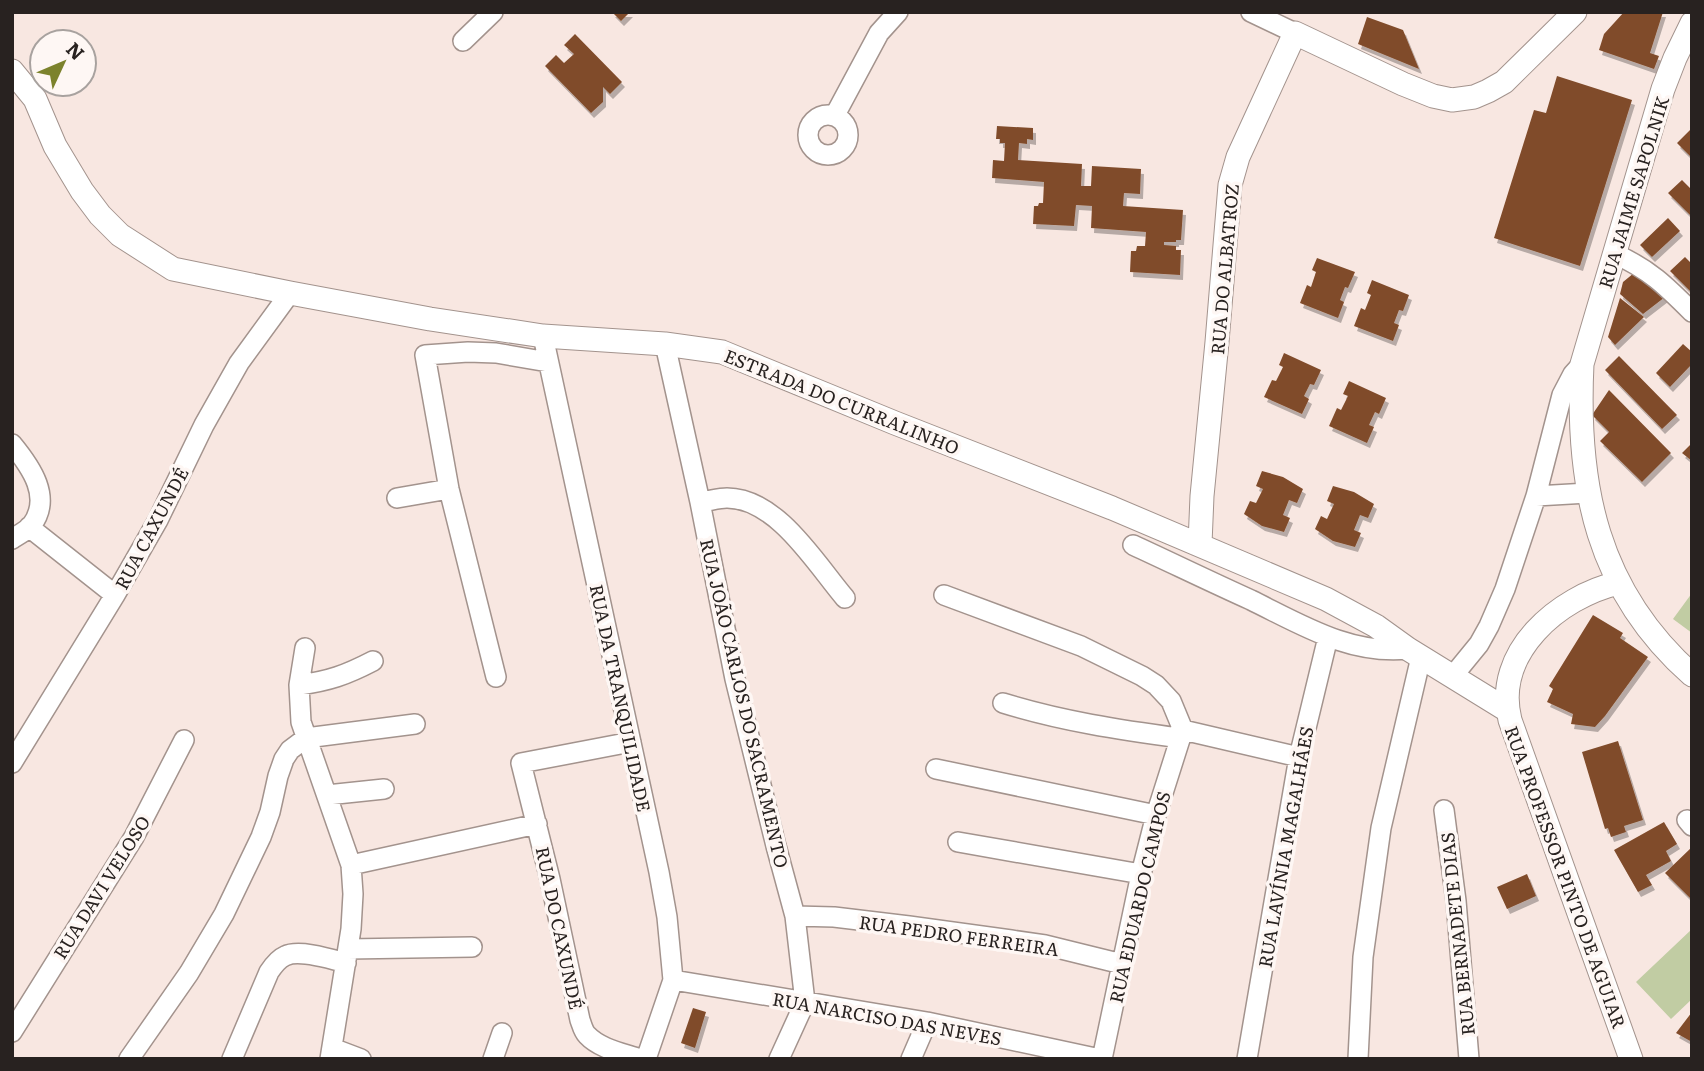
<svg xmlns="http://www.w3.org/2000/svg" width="1704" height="1071" viewBox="0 0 1704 1071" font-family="Literata,serif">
<defs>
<filter id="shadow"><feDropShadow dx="3" dy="5" stdDeviation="0" flood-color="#0004"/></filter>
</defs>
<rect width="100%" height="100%" fill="#f8e7e1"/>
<path fill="#c1cca3" d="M 1692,593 L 1692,633 L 1673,619 Z
M 1692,929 L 1692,999 L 1671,1019 L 1636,982 Z"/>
<path fill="#804c2b" filter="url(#shadow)" d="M 612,12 L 630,12 L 621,21 Z
M 1624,12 L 1663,12 L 1650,53 L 1659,56 L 1654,69 L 1599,50 L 1604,34 Z
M 1367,17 L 1403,30 L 1419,69 L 1358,44 Z
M 575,34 L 622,82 L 610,94 L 603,87 L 603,102 L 591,113 L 545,66 L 556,55 L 564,63 L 574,54 L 564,45 Z
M 1557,76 L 1632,100 L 1580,266 L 1494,238 L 1534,110 L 1546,113 Z
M 997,126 L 1033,128 L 1033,140 L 1027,139 L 1027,144 L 1019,143 L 1018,160 L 1082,164 L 1081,186 L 1091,186 L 1092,166 L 1141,169 L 1140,194 L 1124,193 L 1123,206 L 1183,210 L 1181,240 L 1176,240 L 1176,242 L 1164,242 L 1164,245 L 1176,246 L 1176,250 L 1181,250 L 1180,275 L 1130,272 L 1131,251 L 1136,251 L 1137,246 L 1145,246 L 1146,232 L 1091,228 L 1092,206 L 1076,205 L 1074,226 L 1033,224 L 1034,206 L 1038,206 L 1039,203 L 1043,203 L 1044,182 L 992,178 L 993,160 L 1004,161 L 1005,143 L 1000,143 L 1000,139 L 996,139 Z
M 1692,128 L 1692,158 L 1677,143 Z
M 1682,180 L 1692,190 L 1692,217 L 1668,193 Z
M 1668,218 L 1680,231 L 1652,257 L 1640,245 Z
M 1685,257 L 1692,264 L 1692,293 L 1670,271 Z
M 1317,258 L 1355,272 L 1348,288 L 1345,287 L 1340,300 L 1344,302 L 1338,318 L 1300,303 L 1307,285 L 1311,287 L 1316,272 L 1312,270 Z
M 1634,273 L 1665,297 L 1643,314 L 1620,294 L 1623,282 Z
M 1372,280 L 1409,295 L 1403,311 L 1399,310 L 1394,323 L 1399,325 L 1393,341 L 1354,326 L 1361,308 L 1365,310 L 1371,295 L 1367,293 Z
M 1620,298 L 1644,317 L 1615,345 L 1608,337 Z
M 1683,344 L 1692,352 L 1692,364 L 1670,387 L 1656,373 Z
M 1284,353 L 1321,370 L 1314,385 L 1310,384 L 1304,396 L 1309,399 L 1302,414 L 1264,397 L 1272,380 L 1276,381 L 1283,367 L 1279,365 Z
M 1619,356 L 1677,415 L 1662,429 L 1605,370 Z
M 1349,381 L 1386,398 L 1379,414 L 1375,412 L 1369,425 L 1374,427 L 1367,443 L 1329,426 L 1337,408 L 1341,410 L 1348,396 L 1343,394 Z
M 1609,390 L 1671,453 L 1642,482 L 1600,441 L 1609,432 L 1592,415 Z
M 1692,443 L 1692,461 L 1682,453 Z
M 1262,471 L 1283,477 L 1303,489 L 1297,503 L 1289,500 L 1283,515 L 1290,518 L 1284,532 L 1262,526 L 1244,514 L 1250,501 L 1256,503 L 1263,489 L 1256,486 Z
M 1333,486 L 1354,492 L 1374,504 L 1368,518 L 1360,515 L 1354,530 L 1361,533 L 1355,547 L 1333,541 L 1315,529 L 1321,516 L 1327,519 L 1334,504 L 1327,501 Z
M 1593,615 L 1623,633 L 1620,638 L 1648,657 L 1605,716 L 1595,727 L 1571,724 L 1573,714 L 1547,702 L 1553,689 L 1549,686 Z
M 1618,741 L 1643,820 L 1624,826 L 1626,832 L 1611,837 L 1608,828 L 1605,829 L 1582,752 Z
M 1664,822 L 1677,844 L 1666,851 L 1671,861 L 1646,875 L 1652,885 L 1638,892 L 1614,850 Z
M 1692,847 L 1692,900 L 1665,873 Z
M 1527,874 L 1536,896 L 1507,909 L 1497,887 Z
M 693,1008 L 706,1012 L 695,1048 L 681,1043 Z
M 1692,1012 L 1692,1042 L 1676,1033 Z"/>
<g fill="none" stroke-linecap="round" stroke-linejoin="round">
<g stroke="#a3938d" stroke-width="22">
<path id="minor" d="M 1251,12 L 1295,33
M 463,41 L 493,12
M808 135a20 20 0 1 1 40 0a20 20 0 1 1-40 0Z
M 835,115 L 879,33 L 898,12
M 1615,254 C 1649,269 1666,286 1692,312
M 543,336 L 659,872 L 667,917 L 673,980 L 646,1059
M 665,344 L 700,502 L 735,679 L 776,846 L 795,916 L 805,1002 L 779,1059
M 12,444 C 31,467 53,498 31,526 C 26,531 18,535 12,539
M 1536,496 L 1588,493
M 397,498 L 449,489
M 700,502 C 709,501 719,498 727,498 C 777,498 816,564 845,598
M 29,527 L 115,595
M 1133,545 C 1172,563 1211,582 1251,600 C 1302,625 1350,655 1408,649
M 944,595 L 1081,646 L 1142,676 L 1156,685 L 1171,701 L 1183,730
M 305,648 L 299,685 L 301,722 L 351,865 L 353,894 L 351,929 L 330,1059
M 496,677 L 449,489 L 425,355 L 468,352 L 496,353 L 548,362
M 1452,677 L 1479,644 L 1489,626 L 1505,589 L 1536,496 L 1562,395 L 1573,374 L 1582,364
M 299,685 C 329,681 346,675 373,661
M 1003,703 C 1061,721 1120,730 1180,738
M 631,742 L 521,763 L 550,879 L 580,1020 C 582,1025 583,1031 587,1035 C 600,1049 623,1053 640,1059
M 12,763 L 115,595 L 158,520 L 204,425 L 239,363 L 290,293
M 936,769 L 1156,815
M 327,795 L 384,789
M 1444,810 L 1456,901 L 1469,1059
M 1687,820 L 1692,826
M 958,842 L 1141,874
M 351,865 L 537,824
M 795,916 L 834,917 L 909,926 L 1011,940 L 1045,945 L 1122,964
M 348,949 L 472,947
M 673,980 L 927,1022 L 1100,1059
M 12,1032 L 134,837 L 184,740
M 332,1048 L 361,1059
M 129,1059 L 189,973 L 224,914 L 261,837 L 270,812 L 278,776 L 284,759 L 290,750 L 306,738 L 415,724
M 232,1059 L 269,972 C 273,966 278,959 285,956 C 299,949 331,959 346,963
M 493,1059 L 502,1033
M 911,1059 L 927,1022
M 1102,1059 L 1141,874 L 1156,815 L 1183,730 L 1299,757
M 1247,1059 L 1299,757 L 1328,637
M 1358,1059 L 1363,957 L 1381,828 L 1421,657"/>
</g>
<g stroke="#a3938d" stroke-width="25">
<path id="tertiary" d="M 1692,23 L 1675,58 L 1663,89 L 1582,364 C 1576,486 1597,591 1692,675
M 12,71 L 35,99 L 55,146 L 82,191 L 100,215 L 120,235 L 173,269 L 290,293 L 430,319 L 543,336 L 665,344 L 722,352 L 895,423 L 1112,508 L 1326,599 L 1376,626 L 1408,649 L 1507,710
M 1200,544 L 1202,496 L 1217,342 L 1230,185 L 1238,157 L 1295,33 L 1403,84 L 1433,96 L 1452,100 L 1474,97 L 1488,91 L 1504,82 L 1575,12
M 1618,583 C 1559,597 1493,652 1510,720 L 1631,1059"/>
</g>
<use href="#minor" stroke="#fff" stroke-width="19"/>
<use href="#tertiary" stroke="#fff" stroke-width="23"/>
</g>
<g text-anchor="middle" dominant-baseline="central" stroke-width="7" stroke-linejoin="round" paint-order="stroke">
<g font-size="18" fill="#282220" stroke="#fef7f4">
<text transform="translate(1633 192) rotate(-73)">RUA JAIME SAPOLNIK</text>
<text transform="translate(1224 269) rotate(-85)">RUA DO ALBATROZ</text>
<text transform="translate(842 401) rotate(22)">ESTRADA DO CURRALINHO</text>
<text transform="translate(151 528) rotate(-62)">RUA CAXUNDÉ</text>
<text transform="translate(621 698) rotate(78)">RUA DA TRANQUILIDADE</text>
<text transform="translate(745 703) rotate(77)">RUA JOÃO CARLOS DO SACRAMENTO</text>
<text transform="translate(1285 847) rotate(-80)">RUA LAVÍNIA MAGALHÃES</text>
<text transform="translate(1566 877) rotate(70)">RUA PROFESSOR PINTO DE AGUIAR</text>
<text transform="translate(101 887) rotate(-58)">RUA DAVI VELOSO</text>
<text transform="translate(1139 897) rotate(-77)">RUA EDUARDO CAMPOS</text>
<text transform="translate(560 928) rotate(78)">RUA DO CAXUNDÉ</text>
<text transform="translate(1457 934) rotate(-96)">RUA BERNADETE DIAS</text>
<text transform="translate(959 935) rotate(8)">RUA PEDRO FERREIRA</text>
<text transform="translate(887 1018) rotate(10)">RUA NARCISO DAS NEVES</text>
</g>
</g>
<rect width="1704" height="1071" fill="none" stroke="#282220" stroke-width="28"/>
<g transform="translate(63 63) rotate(46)"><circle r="33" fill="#fef7f4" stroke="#a8a29f" stroke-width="2"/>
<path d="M0-5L12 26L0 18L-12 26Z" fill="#7c822c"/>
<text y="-10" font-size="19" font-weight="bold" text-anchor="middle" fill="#282220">N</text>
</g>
</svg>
